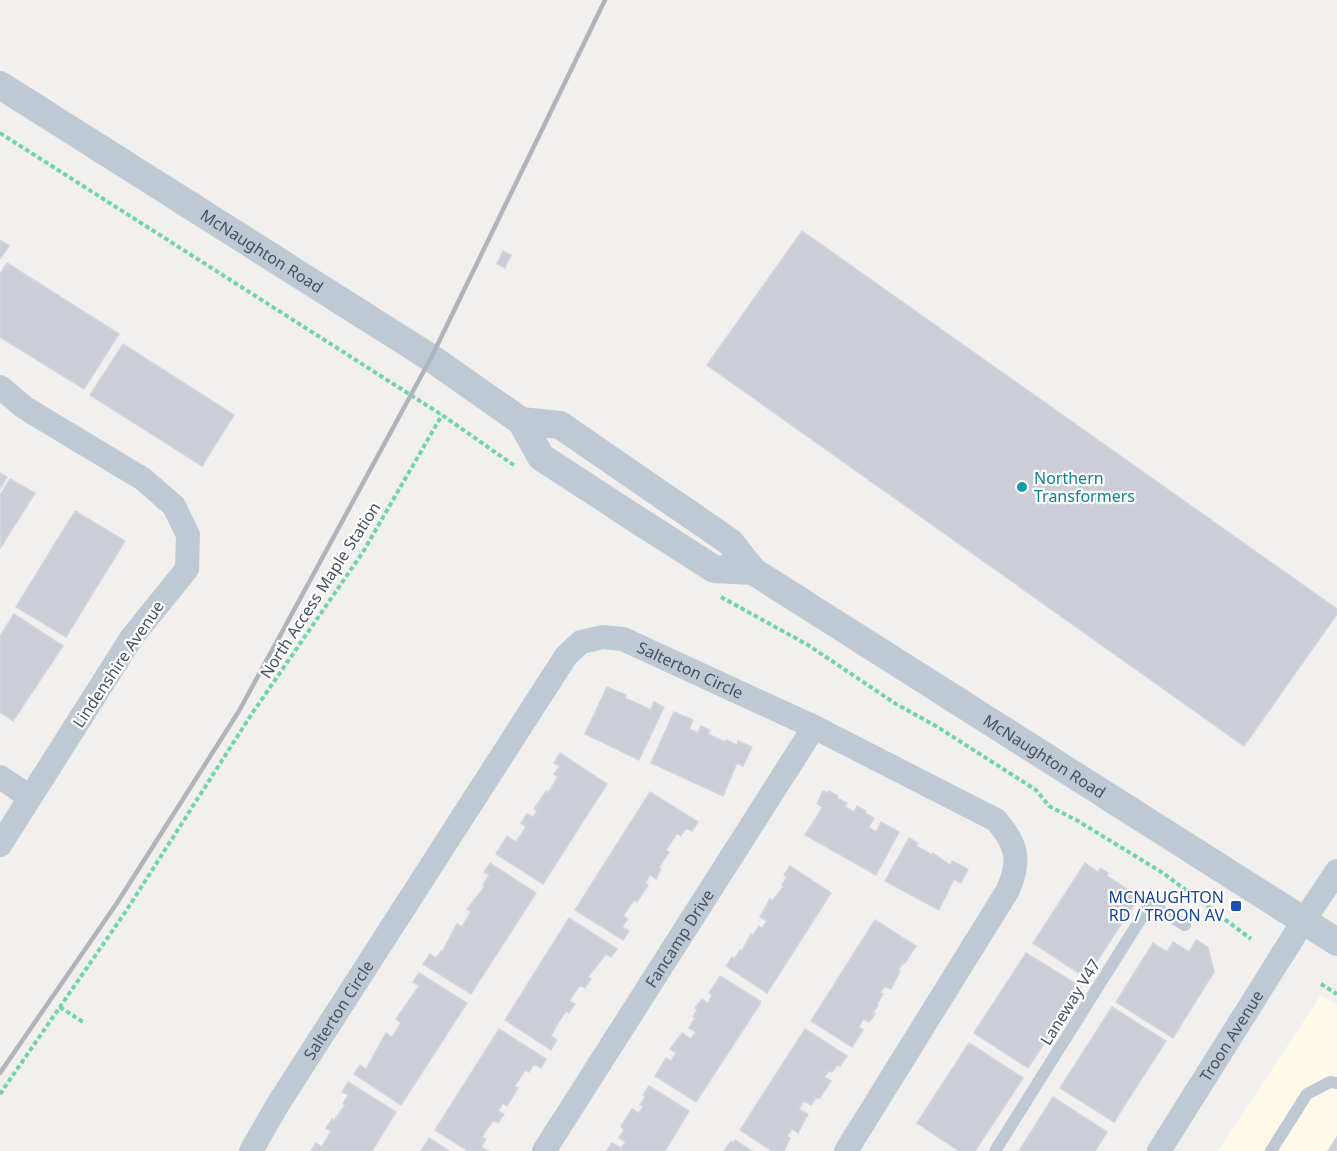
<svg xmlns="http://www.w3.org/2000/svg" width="1337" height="1151" viewBox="0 0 1337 1151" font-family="'Noto Sans',sans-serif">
<rect width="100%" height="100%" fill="#f2f0ef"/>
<path fill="#fef9e8" d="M 1321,995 L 1337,1005 L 1337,1151 L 1218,1151 Z"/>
<path fill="#cbced6" stroke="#d3d5dc" stroke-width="1.5" d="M 802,231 L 1337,609 L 1337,614 L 1244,746 L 707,365 Z
M 0,240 L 9,246 L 0,259 Z
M 503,251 L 511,255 L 505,268 L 497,264 Z
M 7,263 L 119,334 L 84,389 L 0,337 L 0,274 Z
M 123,344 L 234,415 L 202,466 L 90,395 Z
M 0,473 L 7,477 L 0,489 Z
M 10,479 L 35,493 L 1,547 L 0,495 Z
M 75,511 L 125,541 L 66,637 L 16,607 Z
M 14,614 L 63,646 L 13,721 L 0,712 L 0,636 Z
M 607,687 L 626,695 L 625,698 L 651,710 L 654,702 L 664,707 L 639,760 L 585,734 Z
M 674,712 L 693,720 L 689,729 L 698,733 L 701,726 L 710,730 L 708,734 L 725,742 L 726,740 L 737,745 L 738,741 L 752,747 L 743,766 L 737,763 L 723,796 L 651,763 Z
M 560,753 L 607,784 L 543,884 L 496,854 L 507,836 L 516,842 L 526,827 L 521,823 L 527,814 L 533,817 L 537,811 L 534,809 L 546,791 L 548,793 L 558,777 L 554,774 L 560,766 L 554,763 Z
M 823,791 L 827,793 L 829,791 L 838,796 L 837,798 L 847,803 L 845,807 L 854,812 L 857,806 L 866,811 L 865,813 L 874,818 L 869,827 L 876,832 L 881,822 L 899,832 L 876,875 L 805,835 L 823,807 L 817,804 Z
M 650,792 L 698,822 L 692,831 L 686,828 L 681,836 L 677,833 L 666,850 L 669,852 L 659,868 L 661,869 L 656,879 L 650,875 L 645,883 L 648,885 L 637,902 L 634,900 L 623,916 L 628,919 L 622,927 L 629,931 L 623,940 L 575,910 Z
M 909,838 L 918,843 L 916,846 L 932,855 L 933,853 L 950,865 L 952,861 L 968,869 L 961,883 L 954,879 L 939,910 L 885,881 Z
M 490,863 L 536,893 L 471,994 L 423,964 L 430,954 L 436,958 L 441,951 L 442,952 L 457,924 L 462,927 L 471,912 L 467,909 L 485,886 L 483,885 L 489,875 L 484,872 Z
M 1085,863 L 1098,872 L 1100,868 L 1108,873 L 1107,876 L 1139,897 L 1086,978 L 1033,943 Z
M 790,866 L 831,893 L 767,993 L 726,966 L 732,957 L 734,959 L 740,950 L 742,951 L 751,934 L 753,935 L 759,926 L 762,928 L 767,921 L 760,917 L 770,899 L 772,901 L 784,886 L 782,885 L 787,877 L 784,875 Z
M 569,918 L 617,949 L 611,957 L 606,954 L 588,977 L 591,979 L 585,988 L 580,985 L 569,1001 L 575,1004 L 569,1013 L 566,1011 L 555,1028 L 551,1036 L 557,1040 L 551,1050 L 505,1020 Z
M 875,920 L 916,946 L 905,963 L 904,962 L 898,970 L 900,971 L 891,989 L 885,986 L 880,993 L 883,994 L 877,1004 L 878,1005 L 873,1013 L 875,1014 L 869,1022 L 863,1019 L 859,1027 L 863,1030 L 852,1047 L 811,1021 Z
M 1196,940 L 1208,947 L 1214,972 L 1173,1038 L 1116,1002 L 1153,943 L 1167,952 L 1173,942 L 1189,952 Z
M 1026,953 L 1081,987 L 1028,1068 L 974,1033 Z
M 419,973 L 467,1003 L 401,1105 L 354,1074 L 360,1065 L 366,1069 L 386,1033 L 392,1037 L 401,1023 L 396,1019 L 419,986 L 413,982 Z
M 720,976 L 760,1001 L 760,1004 L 696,1102 L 655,1076 L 666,1058 L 671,1061 L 676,1053 L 670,1049 L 682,1033 L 691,1039 L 696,1032 L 689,1028 L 695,1018 L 693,1017 L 697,1010 L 695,1008 L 702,999 L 708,1003 L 712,995 L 709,993 Z
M 1112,1007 L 1166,1041 L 1114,1122 L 1060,1088 Z
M 499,1029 L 546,1059 L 541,1068 L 534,1064 L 529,1072 L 525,1070 L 515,1086 L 518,1088 L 507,1106 L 503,1103 L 498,1111 L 504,1114 L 498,1123 L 493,1120 L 482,1137 L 486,1139 L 481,1147 L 488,1151 L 468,1151 L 435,1130 Z
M 805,1029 L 847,1056 L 840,1066 L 837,1065 L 832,1072 L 829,1071 L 824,1077 L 831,1081 L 820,1098 L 816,1098 L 811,1105 L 804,1101 L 799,1109 L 808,1114 L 798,1133 L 792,1129 L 787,1136 L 790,1138 L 784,1151 L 772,1151 L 740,1130 Z
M 969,1043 L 1023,1078 L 975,1151 L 959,1151 L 917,1123 Z
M 348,1082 L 396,1112 L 372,1151 L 311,1151 L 316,1143 L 322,1147 L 331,1131 L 326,1128 L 332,1119 L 334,1121 L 345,1105 L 343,1104 L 348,1095 L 342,1092 Z
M 649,1086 L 689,1111 L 665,1151 L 606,1151 L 612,1143 L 621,1148 L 626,1142 L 619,1138 L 624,1130 L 621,1126 L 632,1109 L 639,1113 L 643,1106 L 640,1105 L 645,1097 L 643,1095 Z
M 1053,1097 L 1107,1132 L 1095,1151 L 1019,1151 Z
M 1337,1137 L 1337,1151 L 1328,1151 Z
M 429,1138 L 449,1151 L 421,1151 Z
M 735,1140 L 752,1151 L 724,1151 L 731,1141 L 733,1143 Z"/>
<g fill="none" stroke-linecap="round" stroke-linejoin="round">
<path stroke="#70d4aa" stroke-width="4" stroke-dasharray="4.5 3" stroke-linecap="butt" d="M 0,133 L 442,415 L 515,466
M 721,597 L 808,645 L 896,704 L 936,726 L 1036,790 L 1049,806 L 1078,821 L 1163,873 L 1251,939
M 1321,984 L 1337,994
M 60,1007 L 83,1022
M 0,1094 L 126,911 L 251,715 L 363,552 L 442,415"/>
<path stroke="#bfc9d3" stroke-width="12" d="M 995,1151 L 1150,904 L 1185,925
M 1271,1151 L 1307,1094 L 1330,1082 L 1337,1083"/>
<g stroke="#bfc9d3" stroke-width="24">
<path d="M 0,387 L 25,408 L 143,479 L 174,506 L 188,535 L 187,569 L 132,637 L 0,845"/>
<path d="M 0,777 L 30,797"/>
<path id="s1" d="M 251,1151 L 278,1104 L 566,656 L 581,642 L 603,637 L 623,639 L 814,727 L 996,820 C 1017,844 1021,860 1008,890 L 846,1151"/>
<path id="s2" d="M 544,1151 L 814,727"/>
<path id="s3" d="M 1159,1151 L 1304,920 L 1337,871"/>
</g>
<g stroke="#bfc9d3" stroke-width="28">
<path id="s4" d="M 0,85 L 431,358 L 521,421 L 541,457 L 633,517 L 714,569 L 753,571"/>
<path id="s5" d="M 521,421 L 560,425 L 730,542 L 753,571 L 1337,942"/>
</g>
<path stroke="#b1b4bb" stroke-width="4.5" d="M 0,1073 L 117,903 L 239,711 L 431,358 L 605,0"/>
</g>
<circle fill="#0f9aa8" stroke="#fff" stroke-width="2" cx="1022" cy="487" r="6"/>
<rect fill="#1a4fb4" stroke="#fff" stroke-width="2" x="1230" y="900" width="12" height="12" rx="3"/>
<g text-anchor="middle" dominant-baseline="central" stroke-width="4.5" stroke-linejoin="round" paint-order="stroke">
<g font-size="16" fill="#46515f" stroke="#fff">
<text stroke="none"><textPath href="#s4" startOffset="310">McNaughton Road</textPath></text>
<text transform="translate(320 590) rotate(-57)">North Access Maple Station</text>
<text transform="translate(118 664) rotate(-56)">Lindenshire Avenue</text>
<text stroke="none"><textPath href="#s1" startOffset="724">Salterton Circle</textPath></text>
<text stroke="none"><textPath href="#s5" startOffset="628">McNaughton Road</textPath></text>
<text stroke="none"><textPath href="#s2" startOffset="252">Fancamp Drive</textPath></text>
<text transform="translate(1070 1002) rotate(-58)">Laneway V47</text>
<text stroke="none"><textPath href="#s1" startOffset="166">Salterton Circle</textPath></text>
<text stroke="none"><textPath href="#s3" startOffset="136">Troon Avenue</textPath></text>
</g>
<g font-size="16" fill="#0d838f" stroke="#fff" text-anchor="start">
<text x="1034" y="478">Northern<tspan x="1034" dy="18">Transformers</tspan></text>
</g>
<g font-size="16" fill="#164399" stroke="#fff" text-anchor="end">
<text x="1224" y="897">MCNAUGHTON<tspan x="1224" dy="18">RD / TROON AV</tspan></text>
</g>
</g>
</svg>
